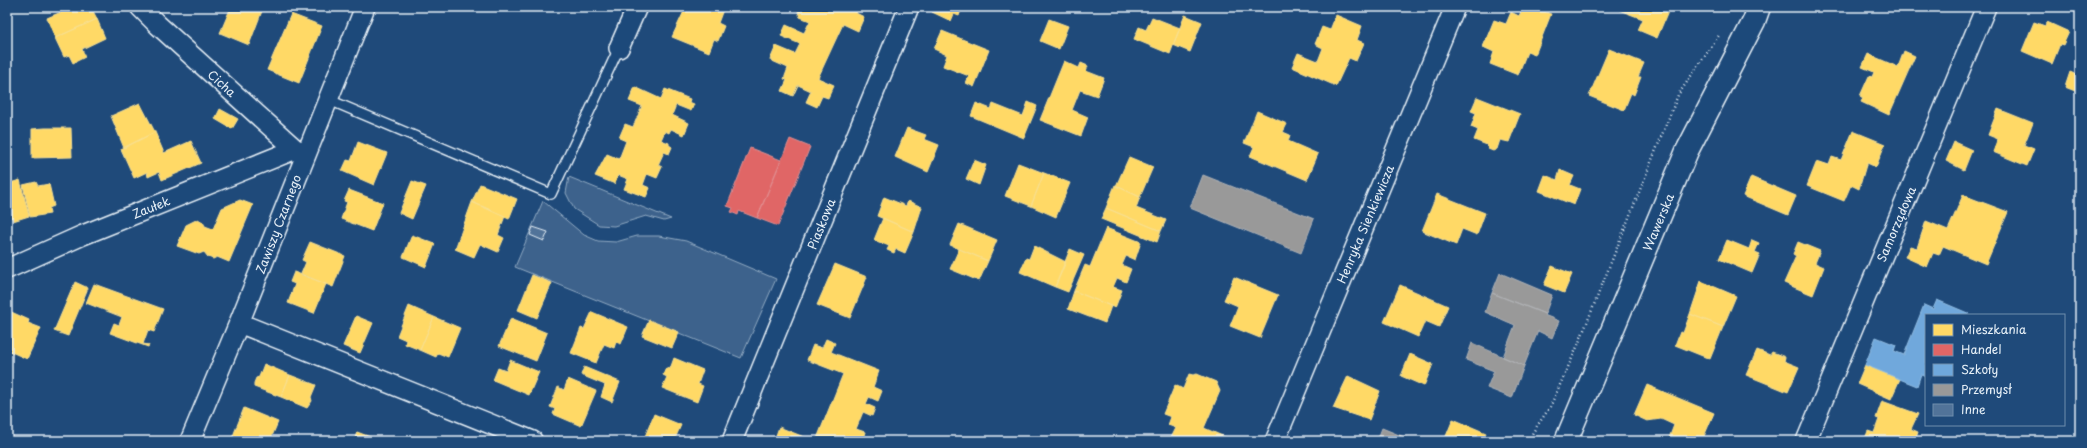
<svg xmlns="http://www.w3.org/2000/svg" width="2087" height="448" viewBox="0 0 2087 448" font-family="'Playpen Sans',sans-serif">
<rect width="100%" height="100%" fill="#1f4a7a"/>
<filter id="ink" filterUnits="userSpaceOnUse"><feTurbulence type="fractalNoise" baseFrequency=".025" numOctaves="2"/><feDisplacementMap in="SourceGraphic" scale="8" xChannelSelector="R" yChannelSelector="G"/><feConvolveMatrix kernelMatrix="1 2 1 2 8 2 1 2 1" color-interpolation-filters="sRGB"/></filter>
<g filter="url(#ink)">
<path fill="#3c628c" stroke="#92aac2" d="M 569,177 L 671,219 L 664,221 L 646,216 L 614,226 L 599,225 L 574,209 L 566,193 Z
M 543,201 L 584,235 L 598,241 L 616,242 L 637,236 L 659,236 L 686,241 L 776,279 L 741,358 L 515,267 Z"/>
<path fill="#ffd966" stroke="#f8e092" d="M 73,7 L 91,7 L 97,19 L 55,38 L 47,18 Z
M 231,7 L 253,7 L 262,11 L 249,45 L 220,33 Z
M 686,7 L 724,7 L 718,23 L 724,26 L 718,41 L 714,39 L 709,52 L 672,37 Z
M 800,7 L 809,7 L 815,9 L 816,7 L 843,7 L 846,9 L 847,7 L 859,7 L 856,13 L 864,17 L 858,31 L 843,24 L 818,78 L 834,85 L 828,98 L 822,96 L 817,107 L 806,102 L 811,91 L 798,85 L 793,96 L 782,91 L 787,80 L 784,79 L 788,68 L 770,60 L 776,46 L 795,54 L 800,44 L 781,36 L 786,25 L 804,33 L 810,21 L 800,17 L 798,12 Z
M 934,7 L 962,7 L 959,16 L 954,14 L 951,21 L 932,12 Z
M 1523,7 L 1534,7 L 1551,14 L 1535,55 L 1527,52 L 1518,75 L 1490,64 L 1494,52 L 1483,47 L 1494,20 L 1506,24 L 1511,12 L 1519,16 Z
M 1621,7 L 1670,7 L 1657,38 L 1638,30 L 1643,19 L 1619,10 Z
M 291,14 L 322,26 L 299,83 L 267,70 Z
M 1185,15 L 1202,22 L 1190,52 L 1173,45 Z
M 1336,15 L 1362,26 L 1357,40 L 1364,43 L 1356,61 L 1349,58 L 1336,86 L 1292,67 L 1298,53 L 1318,61 L 1323,48 L 1315,44 L 1322,27 L 1330,30 Z
M 1152,17 L 1180,28 L 1170,54 L 1134,39 L 1139,27 L 1146,30 Z
M 97,19 L 105,38 L 82,49 L 85,57 L 73,63 L 69,55 L 64,57 L 55,38 Z
M 1049,19 L 1068,26 L 1059,49 L 1040,41 Z
M 2034,22 L 2045,26 L 2047,22 L 2069,32 L 2063,45 L 2060,44 L 2052,64 L 2022,51 Z
M 942,31 L 989,50 L 974,87 L 966,83 L 969,76 L 943,66 L 947,55 L 934,49 Z
M 1609,49 L 1644,63 L 1638,77 L 1641,77 L 1634,95 L 1631,93 L 1624,110 L 1589,96 Z
M 1904,51 L 1915,56 L 1889,115 L 1861,102 L 1863,98 L 1860,96 L 1869,76 L 1872,77 L 1874,72 L 1862,67 L 1868,54 L 1898,67 Z
M 1064,61 L 1079,68 L 1081,63 L 1088,66 L 1086,71 L 1104,78 L 1097,96 L 1080,90 L 1072,110 L 1088,117 L 1081,136 L 1040,120 Z
M 2080,66 L 2080,93 L 2065,87 L 2070,72 L 2077,75 Z
M 635,87 L 661,99 L 665,89 L 690,99 L 689,102 L 694,104 L 691,111 L 676,105 L 672,115 L 689,123 L 684,135 L 671,129 L 669,133 L 665,131 L 661,140 L 669,143 L 669,145 L 672,147 L 669,154 L 664,152 L 658,165 L 662,167 L 657,178 L 647,174 L 643,185 L 650,188 L 646,197 L 624,189 L 628,179 L 618,175 L 615,184 L 595,176 L 607,154 L 619,159 L 626,141 L 619,138 L 625,124 L 633,127 L 642,106 L 629,101 Z
M 1477,97 L 1520,114 L 1509,142 L 1500,140 L 1497,149 L 1493,151 L 1488,149 L 1487,145 L 1474,140 L 1478,130 L 1471,127 L 1476,113 L 1471,111 Z
M 1028,102 L 1037,106 L 1024,138 L 971,116 L 976,103 L 991,109 L 993,104 L 1023,116 Z
M 140,103 L 155,132 L 124,148 L 111,116 Z
M 220,109 L 238,119 L 232,129 L 215,119 Z
M 1998,109 L 2033,123 L 2024,145 L 2034,149 L 2027,166 L 1993,152 L 1998,139 L 1988,135 Z
M 1257,111 L 1287,124 L 1283,132 L 1290,135 L 1288,141 L 1318,154 L 1307,180 L 1250,156 L 1254,147 L 1244,143 Z
M 45,128 L 71,128 L 72,157 L 32,158 L 32,129 Z
M 907,128 L 926,135 L 924,139 L 939,145 L 928,172 L 895,157 Z
M 1853,131 L 1885,144 L 1876,167 L 1867,163 L 1867,166 L 1866,165 L 1859,189 L 1851,185 L 1844,201 L 1807,186 L 1817,161 L 1829,165 L 1832,157 L 1841,160 Z
M 155,132 L 164,153 L 191,141 L 201,163 L 162,180 L 159,172 L 148,177 L 147,172 L 134,178 L 121,149 Z
M 358,142 L 387,153 L 374,185 L 342,171 L 347,160 L 351,161 Z
M 1954,142 L 1972,150 L 1964,170 L 1946,161 Z
M 1129,157 L 1153,167 L 1140,197 L 1116,186 Z
M 974,160 L 986,165 L 979,185 L 966,179 Z
M 1018,163 L 1044,173 L 1031,206 L 1005,196 Z
M 1560,170 L 1574,176 L 1570,185 L 1580,189 L 1574,205 L 1539,191 L 1545,175 L 1557,180 Z
M 1044,173 L 1070,183 L 1056,217 L 1031,206 Z
M 1751,177 L 1796,196 L 1788,215 L 1743,196 Z
M 20,180 L 29,216 L 13,221 L 7,184 Z
M 412,181 L 426,186 L 412,219 L 399,213 Z
M 36,182 L 38,186 L 49,184 L 54,206 L 49,208 L 50,214 L 30,217 L 23,185 Z
M 480,184 L 517,199 L 509,219 L 472,202 Z
M 1115,185 L 1140,197 L 1136,208 L 1166,220 L 1161,231 L 1106,208 Z
M 349,190 L 383,203 L 372,231 L 341,219 L 347,202 L 344,201 Z
M 7,191 L 13,217 L 7,219 Z
M 1437,194 L 1485,213 L 1477,235 L 1462,229 L 1456,245 L 1422,231 Z
M 1963,195 L 2008,212 L 1986,264 L 1943,246 L 1939,255 L 1933,253 L 1927,267 L 1905,257 L 1910,246 L 1917,248 L 1926,221 L 1948,230 Z
M 884,197 L 906,206 L 908,201 L 922,207 L 914,232 L 877,216 Z
M 240,200 L 253,205 L 229,262 L 217,257 L 213,259 L 208,257 L 204,252 L 199,254 L 177,246 L 186,225 L 198,219 L 203,222 L 205,226 L 213,229 L 222,208 Z
M 472,202 L 505,216 L 498,235 L 504,238 L 498,252 L 480,244 L 474,257 L 455,249 Z
M 1106,208 L 1161,231 L 1157,242 L 1101,219 Z
M 883,218 L 914,232 L 905,253 L 896,249 L 894,253 L 887,250 L 889,246 L 874,240 Z
M 959,224 L 997,240 L 988,261 L 950,245 Z
M 1106,228 L 1141,242 L 1135,260 L 1126,256 L 1122,265 L 1131,269 L 1126,282 L 1117,278 L 1113,287 L 1122,290 L 1115,308 L 1074,291 L 1085,265 L 1090,267 Z
M 412,235 L 435,244 L 426,267 L 403,257 Z
M 1727,240 L 1749,249 L 1752,240 L 1759,243 L 1755,252 L 1760,254 L 1752,273 L 1719,259 Z
M 310,242 L 345,256 L 333,287 L 301,274 L 306,262 L 302,260 Z
M 1798,242 L 1820,251 L 1815,263 L 1824,267 L 1813,295 L 1784,283 L 1796,256 L 1793,254 Z
M 1034,246 L 1066,262 L 1055,287 L 1020,272 L 1026,258 L 1029,259 Z
M 959,249 L 988,261 L 979,281 L 950,269 Z
M 1070,249 L 1084,255 L 1068,292 L 1055,287 Z
M 835,264 L 867,277 L 850,318 L 817,305 Z
M 1552,266 L 1572,274 L 1564,293 L 1544,285 Z
M 294,272 L 326,284 L 314,313 L 288,303 L 295,284 L 290,282 Z
M 532,275 L 552,283 L 537,318 L 518,310 Z
M 1234,277 L 1278,295 L 1260,338 L 1230,326 L 1238,306 L 1224,300 Z
M 1701,281 L 1736,296 L 1723,327 L 1690,314 Z
M 75,282 L 88,288 L 68,336 L 54,331 Z
M 94,284 L 163,309 L 154,332 L 148,330 L 143,344 L 149,345 L 148,347 L 110,333 L 114,323 L 119,325 L 122,317 L 86,303 Z
M 1400,285 L 1448,306 L 1439,327 L 1425,321 L 1418,337 L 1384,322 Z
M 1074,291 L 1111,306 L 1105,323 L 1068,309 Z
M 409,306 L 434,317 L 420,350 L 405,344 L 406,340 L 397,336 Z
M 7,310 L 29,320 L 28,323 L 41,328 L 27,359 L 7,350 Z
M 592,312 L 628,327 L 621,344 L 616,342 L 614,348 L 604,344 L 596,363 L 571,353 L 581,328 L 584,329 Z
M 1690,314 L 1723,327 L 1710,359 L 1675,345 L 1680,332 L 1683,333 Z
M 356,316 L 373,323 L 360,353 L 343,346 Z
M 434,317 L 460,328 L 448,357 L 438,353 L 436,357 L 420,350 Z
M 511,318 L 547,333 L 536,361 L 499,346 Z
M 649,320 L 679,332 L 672,348 L 642,336 Z
M 826,339 L 835,343 L 831,352 L 879,371 L 873,387 L 882,391 L 878,401 L 869,397 L 866,404 L 875,408 L 872,416 L 863,412 L 856,429 L 865,432 L 863,440 L 853,436 L 851,441 L 816,441 L 843,374 L 807,360 L 813,345 L 822,348 Z
M 1757,350 L 1770,355 L 1772,352 L 1785,357 L 1784,361 L 1799,367 L 1788,392 L 1746,375 Z
M 1410,354 L 1433,364 L 1424,386 L 1401,376 Z
M 674,358 L 703,370 L 698,384 L 703,386 L 697,402 L 662,388 L 667,377 L 663,375 L 666,368 L 670,369 Z
M 510,360 L 539,372 L 529,395 L 493,380 L 498,368 L 506,371 Z
M 264,364 L 290,375 L 281,397 L 254,387 L 254,383 L 256,378 L 259,377 Z
M 1865,365 L 1900,379 L 1891,399 L 1857,384 Z
M 584,367 L 620,382 L 612,402 L 601,397 L 605,385 L 581,375 Z
M 1189,374 L 1193,375 L 1197,374 L 1216,382 L 1220,391 L 1204,428 L 1227,438 L 1225,441 L 1170,440 L 1176,428 L 1168,425 L 1171,417 L 1163,414 L 1175,385 L 1183,389 Z
M 290,375 L 316,385 L 311,397 L 312,401 L 307,408 L 281,397 Z
M 1348,376 L 1380,391 L 1369,420 L 1333,408 Z
M 568,379 L 596,391 L 581,426 L 553,414 L 555,409 L 550,407 L 558,387 L 564,390 Z
M 1647,385 L 1714,413 L 1702,441 L 1668,441 L 1674,425 L 1661,419 L 1647,421 L 1634,415 Z
M 1882,401 L 1918,414 L 1911,429 L 1918,432 L 1915,441 L 1864,441 L 1868,431 L 1874,433 L 1879,419 L 1876,418 Z
M 244,408 L 278,422 L 270,441 L 231,441 Z
M 654,414 L 681,425 L 674,441 L 647,441 L 644,439 Z
M 1453,419 L 1486,433 L 1484,437 L 1487,438 L 1486,441 L 1444,441 Z
M 779,427 L 814,441 L 774,441 Z
M 357,432 L 381,441 L 354,441 Z"/>
<path fill="#e06666" stroke="#e29092" d="M 790,139 L 810,147 L 778,226 L 757,218 Z
M 750,148 L 781,160 L 757,218 L 739,211 L 738,215 L 731,212 L 733,208 L 727,206 Z"/>
<path fill="#6fa8dc" stroke="#93bee4" d="M 1937,300 L 1970,314 L 1926,315 L 1926,376 L 1921,374 L 1917,386 L 1865,365 L 1876,337 L 1896,345 L 1894,351 L 1904,355 L 1924,305 L 1933,309 Z"/>
<path fill="#999" stroke="#b1b3b6" d="M 1203,175 L 1314,219 L 1301,253 L 1190,208 Z
M 1500,273 L 1552,295 L 1545,314 L 1492,293 Z
M 1492,293 L 1545,314 L 1544,315 L 1559,321 L 1552,338 L 1538,331 L 1524,366 L 1503,357 L 1515,325 L 1485,312 Z
M 1472,343 L 1524,366 L 1512,398 L 1487,388 L 1494,371 L 1466,360 Z
M 1382,428 L 1414,441 L 1377,441 Z"/>
<path fill="#517399" stroke="#e8f1f8" d="M 533,227 L 548,232 L 544,241 L 530,235 Z"/>
<g fill="none" stroke-linecap="round" stroke-linejoin="round">
<g stroke="#e8f1f8" stroke-width="12">
<path id="service" d="M 327,99 L 551,194 L 619,48"/>
</g>
<g stroke="#e8f1f8" stroke-width="22">
<path id="minor" d="M 140,7 L 158,25 L 303,156
M 619,48 L 637,7
M 7,269 L 83,235 L 296,149
M 239,323 L 533,441
M 190,441 L 239,323 L 365,7
M 732,441 L 909,7
M 1275,441 L 1455,7
M 1806,441 L 1986,7"/>
</g>
<g stroke="#e8f1f8" stroke-width="25">
<path id="tertiary" d="M 1566,441 L 1687,151 L 1754,21 L 1759,7"/>
</g>
<path stroke="#e8f1f8" stroke-width="2.5" stroke-dasharray="1 3" stroke-linecap="butt" d="M 1529,441 L 1533,432 L 1550,407 L 1578,345 L 1678,95 L 1720,34"/>
<use href="#service" stroke="#1f4a7a" stroke-width="9"/>
<use href="#minor" stroke="#1f4a7a" stroke-width="19"/>
<use href="#tertiary" stroke="#1f4a7a" stroke-width="22"/>
</g>
</g>
<g text-anchor="middle" dominant-baseline="central" stroke-width="4" stroke-linejoin="round" paint-order="stroke">
<g font-size="12" fill="#e8f1f8" stroke="#1f4a7a">
<text transform="translate(222 83) rotate(42)">Cicha</text>
<text transform="translate(151 207) rotate(-22)">Zaułek</text>
<text transform="translate(1658 222) rotate(-67)">Wawerska</text>
<text transform="translate(278 224) rotate(-69)">Zawiszy Czarnego</text>
<text transform="translate(821 224) rotate(-68)">Piaskowa</text>
<text transform="translate(1365 224) rotate(-67)">Henryka Sienkiewicza</text>
<text transform="translate(1896 224) rotate(-67)">Samorządowa</text>
</g>
</g>
<rect width="2087" height="448" fill="none" stroke="#1f4a7a" stroke-width="24"/>
<rect x="12" y="12" width="2063" height="424" fill="none" stroke="#e8f1f8" stroke-width="1.5" filter="url(#ink)"/>
<rect x="1925" y="314" width="140" height="112" fill="#1f4a7a" stroke="#6f8dac"/>
<rect x="1933" y="324" width="20" height="12" fill="#ffd966" stroke="#6f8dac"/>
<text x="1961" y="334" font-size="12" fill="#e8f1f8">Mieszkania</text>
<rect x="1933" y="344" width="20" height="12" fill="#e06666" stroke="#6f8dac"/>
<text x="1961" y="354" font-size="12" fill="#e8f1f8">Handel</text>
<rect x="1933" y="364" width="20" height="12" fill="#6fa8dc" stroke="#6f8dac"/>
<text x="1961" y="374" font-size="12" fill="#e8f1f8">Szkoły</text>
<rect x="1933" y="384" width="20" height="12" fill="#999999" stroke="#6f8dac"/>
<text x="1961" y="394" font-size="12" fill="#e8f1f8">Przemysł</text>
<rect x="1933" y="404" width="20" height="12" fill="#517399" stroke="#6f8dac"/>
<text x="1961" y="414" font-size="12" fill="#e8f1f8">Inne</text>
</svg>
